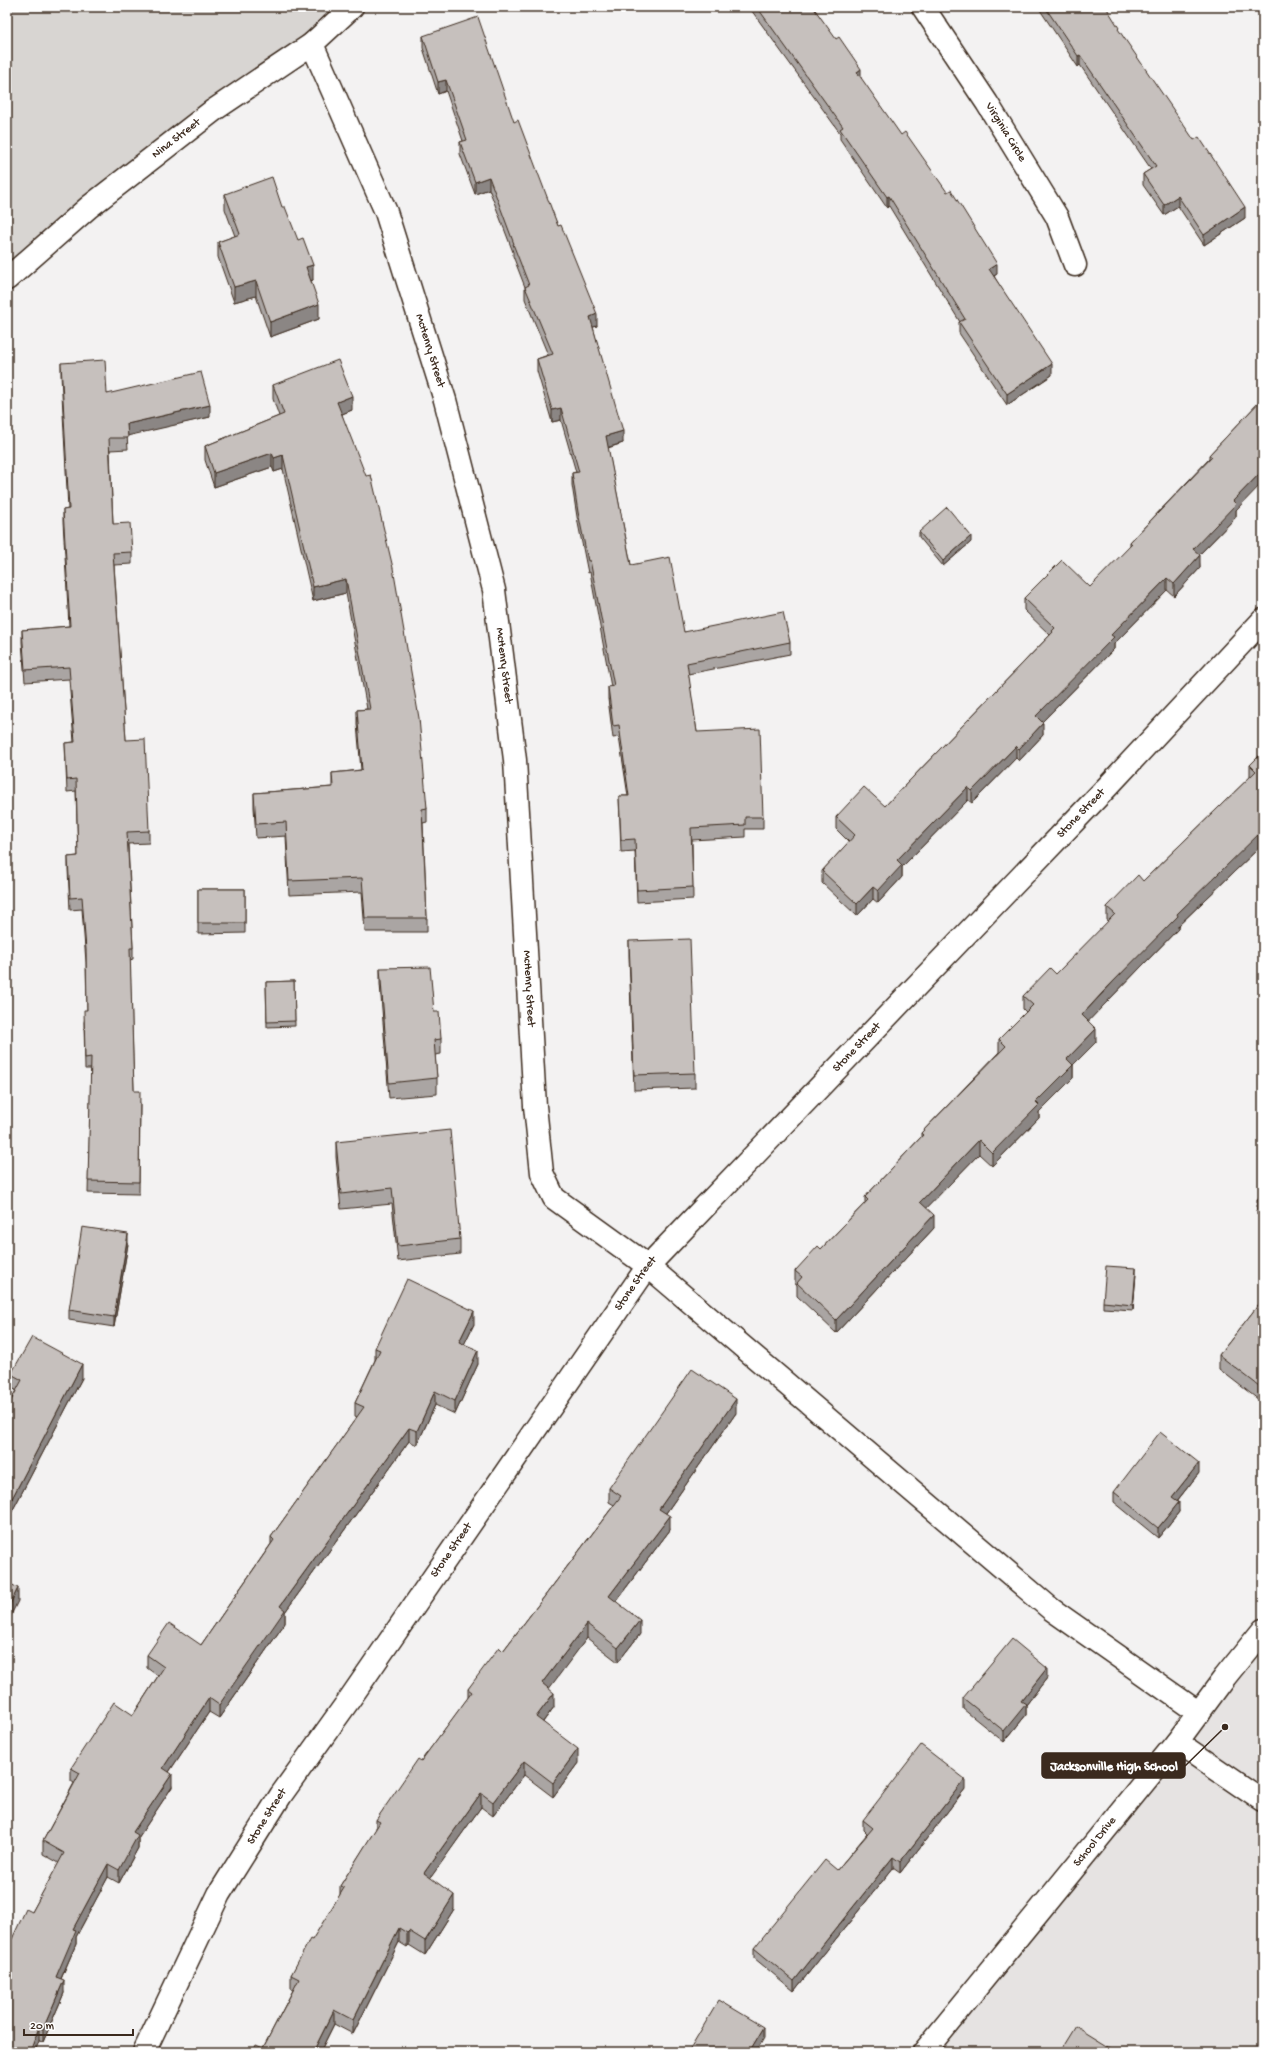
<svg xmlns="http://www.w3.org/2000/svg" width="1270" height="2059" viewBox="0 0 1270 2059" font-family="'Gochi Hand',sans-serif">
<rect width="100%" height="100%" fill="#f3f2f2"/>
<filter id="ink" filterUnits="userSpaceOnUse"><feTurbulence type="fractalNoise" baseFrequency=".025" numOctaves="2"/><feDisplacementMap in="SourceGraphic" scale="8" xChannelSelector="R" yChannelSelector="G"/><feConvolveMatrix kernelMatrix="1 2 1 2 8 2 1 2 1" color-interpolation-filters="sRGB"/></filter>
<g filter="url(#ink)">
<path fill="#e6e3e2" d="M 1263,1630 L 1263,2052 L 924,2052 Z"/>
<path fill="#d8d5d2" stroke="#8a8078" d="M 7,7 L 352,7 L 7,279 Z"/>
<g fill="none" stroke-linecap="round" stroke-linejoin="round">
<g stroke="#3b2a1e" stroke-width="25">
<g id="street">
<path id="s1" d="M 923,7 L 987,103 L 1057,217 L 1075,265"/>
<path id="s2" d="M 312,44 L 386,212 L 445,400 L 494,590 L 515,760 L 535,1106 L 542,1173 L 554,1198 L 648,1266 L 1051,1609 L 1199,1713"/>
<path id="s3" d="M 7,279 L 89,207 L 214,110 L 312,44 L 352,7"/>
<path d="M 1177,1742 L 1263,1801"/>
<path id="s4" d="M 144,2052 L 219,1894 L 281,1795 L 349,1700 L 648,1266 L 1110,784 L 1263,620"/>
</g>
</g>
<g stroke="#3b2a1e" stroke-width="25">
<g id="secondary">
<path id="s5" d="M 924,2052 L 1177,1742 L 1225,1677 L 1263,1630"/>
</g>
</g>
<use href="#street" stroke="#fff" stroke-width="22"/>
<use href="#secondary" stroke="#fff" stroke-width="22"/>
</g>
<path fill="#aaa5a3" stroke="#3b2a1e" d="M 749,7 L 813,7 L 861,79 L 997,274 L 994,276 L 1052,375 L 1007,405 L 959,333 L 959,322 L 960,322 L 889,206 L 887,208 L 840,139 L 840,133 Z
M 1038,7 L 1106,7 L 1119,32 L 1245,218 L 1204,245 L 1178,206 L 1164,215 L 1143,185 L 1143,174 L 1151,169 L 1080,65 L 1078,67 Z
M 423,36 L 514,122 L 558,226 L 597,326 L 593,327 L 623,443 L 608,448 L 631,565 L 684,632 L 790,642 L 790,654 L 688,674 L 697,732 L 763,817 L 763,829 L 745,829 L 745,837 L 692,840 L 693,899 L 637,902 L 635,851 L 621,852 L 619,796 L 628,796 L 619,737 L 613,738 L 608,699 L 608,687 L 611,687 L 590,572 L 588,573 L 578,523 L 572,485 L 572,473 L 576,472 L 561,420 L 552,422 L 537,371 L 537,359 L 548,355 L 525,299 L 525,287 L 513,256 L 513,252 L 489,189 L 475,194 L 460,154 L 460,142 L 463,141 L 446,91 L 438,94 L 423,48 Z
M 225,194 L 282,207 L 313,280 L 311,281 L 319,319 L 270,337 L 256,296 L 234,302 L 218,257 L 218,242 L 235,236 L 225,209 Z
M 61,363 L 107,394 L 210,417 L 127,435 L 128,449 L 110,450 L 113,524 L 132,552 L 132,564 L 114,565 L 126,740 L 149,831 L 149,843 L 128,844 L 133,948 L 133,959 L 130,960 L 134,1091 L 140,1103 L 139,1194 L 88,1193 L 91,1069 L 85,1069 L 84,1022 L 87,1010 L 86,962 L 82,909 L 70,910 L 68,869 L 68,857 L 78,856 L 76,791 L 67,792 L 65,743 L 74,742 L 69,679 L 25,682 L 22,642 L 22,630 L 69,626 L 63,521 L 63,510 L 68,509 L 61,375 Z
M 273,385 L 352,410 L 342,414 L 427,808 L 427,822 L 423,823 L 427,918 L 427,932 L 365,932 L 362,892 L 289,895 L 286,836 L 256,838 L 254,807 L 254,793 L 332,787 L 332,773 L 361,770 L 357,724 L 357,710 L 367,709 L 346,593 L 313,601 L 283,469 L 274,472 L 272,467 L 214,487 L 205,460 L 205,446 L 279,416 L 273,399 Z
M 1263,398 L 1236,510 L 1236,517 L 1199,555 L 1200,568 L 1174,596 L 1167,590 L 1114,644 L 1114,649 L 1042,722 L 1043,735 L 1019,761 L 1016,758 L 972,803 L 968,800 L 902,867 L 902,877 L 878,903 L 873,899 L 857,916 L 822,883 L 822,871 L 849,842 L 836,829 L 836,817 L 885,806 L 1050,635 L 1024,610 L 1024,598 L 1090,587 L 1130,547 L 1130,542 L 1209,459 L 1209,455 Z
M 919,532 L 971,542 L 943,566 L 919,537 Z
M 1263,752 L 1263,844 L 1178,926 L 1178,929 L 1103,1006 L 1088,1021 L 1096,1042 L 1073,1065 L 1073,1078 L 1039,1112 L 1039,1118 L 992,1166 L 979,1154 L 926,1208 L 934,1228 L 836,1333 L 797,1296 L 797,1285 L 795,1284 L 795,1271 L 821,1249 L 865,1203 L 865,1197 L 921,1137 L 921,1133 L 999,1052 L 999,1039 L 1026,1012 L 1023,1009 L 1023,996 L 1056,974 L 1109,921 L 1107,920 L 1107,907 L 1143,881 L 1250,777 L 1250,765 Z
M 198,889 L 245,889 L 245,933 L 198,934 Z
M 629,941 L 695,1073 L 695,1088 L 634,1090 L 629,956 Z
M 380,968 L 434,1012 L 441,1039 L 441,1054 L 435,1055 L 437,1078 L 437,1094 L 389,1098 L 380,984 Z
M 294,981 L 295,1026 L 267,1027 L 266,982 Z
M 336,1142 L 460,1239 L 460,1254 L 398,1261 L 392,1204 L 341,1209 L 336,1157 Z
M 1263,1192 L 1263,1218 L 1257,1214 L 1257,1200 Z
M 128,1244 L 114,1327 L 69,1320 L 69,1310 Z
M 1136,1273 L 1133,1310 L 1103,1308 L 1103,1302 Z
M 1263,1299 L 1263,1396 L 1259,1400 L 1219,1369 L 1219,1355 Z
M 474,1324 L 464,1344 L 478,1364 L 455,1414 L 435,1405 L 417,1445 L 409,1441 L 285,1612 L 285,1623 L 219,1718 L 209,1712 L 169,1772 L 172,1787 L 138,1838 L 138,1848 L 119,1883 L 108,1877 L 76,1937 L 76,1944 L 61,1979 L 64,1993 L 43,2042 L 39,2041 L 12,1939 L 32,1912 L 59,1863 L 43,1854 L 43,1841 L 74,1783 L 71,1781 L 71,1768 L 133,1715 L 158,1676 L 147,1668 L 147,1655 L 201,1645 L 271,1544 L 271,1537 L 357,1417 L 355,1416 L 355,1403 L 375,1360 L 375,1348 Z
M 11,1374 L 82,1378 L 7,1521 L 7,1408 L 16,1390 L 11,1388 Z
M 736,1413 L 666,1513 L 670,1530 L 616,1601 L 640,1634 L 618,1662 L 587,1638 L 548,1688 L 554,1707 L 543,1722 L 578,1763 L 553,1797 L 524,1775 L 493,1816 L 481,1807 L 430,1878 L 454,1909 L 425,1955 L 409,1945 L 407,1947 L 399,1942 L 353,2034 L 334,2024 L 320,2052 L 253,2052 L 263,2048 L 293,1990 L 291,1989 L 291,1975 L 340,1895 L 340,1886 L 376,1829 L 376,1820 L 421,1761 L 468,1698 L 468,1689 L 503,1651 L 614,1505 L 609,1502 L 609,1488 Z
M 1199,1473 L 1177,1501 L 1179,1512 L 1158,1538 L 1114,1502 L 1114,1492 Z
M 1047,1678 L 1026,1705 L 1026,1715 L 1004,1742 L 963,1709 L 963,1698 Z
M 965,1789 L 900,1873 L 893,1868 L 794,1991 L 754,1958 L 754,1948 L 837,1870 L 867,1834 L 863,1830 L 863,1820 Z"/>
<path fill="#8b8684" stroke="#3b2a1e" d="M 1080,55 L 1080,65 L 1078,67 L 1078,56 Z
M 861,69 L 861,79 L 857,72 Z
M 446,80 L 446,91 L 438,94 L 438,82 Z
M 489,177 L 489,189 L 475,194 L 475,182 Z
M 889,196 L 889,206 L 887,208 L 887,197 Z
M 1178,196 L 1178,206 L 1164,215 L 1164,205 Z
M 1245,207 L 1245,218 L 1204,245 L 1204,235 Z
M 997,264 L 997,274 L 989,279 L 989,269 Z
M 313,265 L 313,280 L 306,282 L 306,267 Z
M 256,281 L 256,296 L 234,302 L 234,287 Z
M 319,304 L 319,319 L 270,337 L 270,322 Z
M 597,314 L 597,326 L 590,328 L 590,317 Z
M 1052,364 L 1052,375 L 1007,405 L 1007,394 Z
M 352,396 L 352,410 L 337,416 L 337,402 Z
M 210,405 L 210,417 L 127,436 L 127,424 Z
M 561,408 L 561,420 L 552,422 L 552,410 Z
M 623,431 L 623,443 L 606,448 L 606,436 Z
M 272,453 L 272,467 L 214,487 L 214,473 Z
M 283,455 L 283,469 L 274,472 L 274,458 Z
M 1263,470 L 1263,482 L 1236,510 L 1236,517 L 1193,561 L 1193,549 L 1233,501 Z
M 971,536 L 971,542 L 943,566 L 943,561 Z
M 1200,555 L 1200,568 L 1174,596 L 1174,584 Z
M 1167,578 L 1167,590 L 1114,644 L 1114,649 L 1036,728 L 1036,716 L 1111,635 Z
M 346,579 L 346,593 L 313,601 L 313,587 Z
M 1043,723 L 1043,735 L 1019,761 L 1019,749 Z
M 1016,746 L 1016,758 L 972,803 L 972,791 Z
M 968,787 L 968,800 L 902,867 L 902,877 L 878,903 L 878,891 L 897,860 Z
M 1263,827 L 1263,844 L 1178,926 L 1178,929 L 1103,1006 L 1082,1028 L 1082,1015 L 1177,914 Z
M 873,887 L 873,899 L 857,916 L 857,904 Z
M 1096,1029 L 1096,1042 L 1073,1065 L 1073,1078 L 1039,1112 L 1039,1118 L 992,1166 L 992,1153 L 1067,1059 Z
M 979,1140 L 979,1154 L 920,1215 L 920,1202 Z
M 934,1215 L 934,1228 L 836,1333 L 836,1320 Z
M 128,1234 L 128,1244 L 114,1327 L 114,1317 Z
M 1136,1268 L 1136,1273 L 1133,1310 L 1133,1305 Z
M 474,1311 L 474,1324 L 459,1355 L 459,1342 Z
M 478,1350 L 478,1364 L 455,1414 L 455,1401 Z
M 82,1364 L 82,1378 L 7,1521 L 7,1508 Z
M 1263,1382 L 1263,1396 L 1259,1400 L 1259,1386 Z
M 435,1391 L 435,1405 L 417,1445 L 417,1431 Z
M 736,1399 L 736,1413 L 659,1523 L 659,1509 Z
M 409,1428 L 409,1441 L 285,1612 L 285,1623 L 219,1718 L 219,1705 L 280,1606 Z
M 1199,1463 L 1199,1473 L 1172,1507 L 1172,1497 Z
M 1179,1502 L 1179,1512 L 1158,1538 L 1158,1528 Z
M 670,1516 L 670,1530 L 609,1610 L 609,1596 Z
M 18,1588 L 18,1601 L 7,1623 L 7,1610 Z
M 640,1620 L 640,1634 L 618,1662 L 618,1648 Z
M 587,1624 L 587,1638 L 542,1698 L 542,1683 Z
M 1047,1668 L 1047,1678 L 1026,1705 L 1026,1715 L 1004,1742 L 1004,1731 L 1021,1701 Z
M 554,1693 L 554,1707 L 536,1731 L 536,1717 Z
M 209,1698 L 209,1712 L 163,1781 L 163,1768 Z
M 578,1749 L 578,1763 L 553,1797 L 553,1783 Z
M 524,1761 L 524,1775 L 493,1816 L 493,1802 Z
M 172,1774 L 172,1787 L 138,1838 L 138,1848 L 119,1883 L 119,1870 L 133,1832 Z
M 965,1779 L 965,1789 L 900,1873 L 900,1862 Z
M 481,1793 L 481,1807 L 424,1887 L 424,1873 Z
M 893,1857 L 893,1868 L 794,1991 L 794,1981 Z
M 108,1864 L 108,1877 L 76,1937 L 76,1944 L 56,1990 L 56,1977 L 73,1929 Z
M 454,1895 L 454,1909 L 425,1955 L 425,1941 Z
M 399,1928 L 399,1942 L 353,2034 L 353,2020 Z
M 409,1931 L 409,1945 L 407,1947 L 407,1933 Z
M 64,1980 L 64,1993 L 43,2042 L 43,2029 Z
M 334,2010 L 334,2024 L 320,2052 L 313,2052 Z
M 39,2027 L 39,2041 L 35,2052 L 30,2052 Z
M 764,2027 L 764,2038 L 756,2052 L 749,2052 Z"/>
<path fill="#c6c0bd" stroke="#3b2a1e" d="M 757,7 L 813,7 L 836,39 L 839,37 L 861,69 L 857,72 L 901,135 L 905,132 L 947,192 L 951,190 L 997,264 L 989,269 L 1052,364 L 1007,394 L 959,322 L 965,319 L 889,196 L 887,197 L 840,129 L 843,127 Z
M 1045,7 L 1106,7 L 1119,28 L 1118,29 L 1194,140 L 1199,137 L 1245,207 L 1204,235 L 1178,196 L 1164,205 L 1143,174 L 1156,166 L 1080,55 L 1078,56 Z
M 478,17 L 514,122 L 518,120 L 558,226 L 561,225 L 597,314 L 590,317 L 623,431 L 606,436 L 631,565 L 670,557 L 684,632 L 783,612 L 790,642 L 687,663 L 697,732 L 760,729 L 763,817 L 745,817 L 745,825 L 691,828 L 693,887 L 637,890 L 635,839 L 621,840 L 619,796 L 629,796 L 619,725 L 613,726 L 608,687 L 614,686 L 590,560 L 588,561 L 578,512 L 572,473 L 579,472 L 561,408 L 552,410 L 537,359 L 553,354 L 525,287 L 529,285 L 513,244 L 514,244 L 489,177 L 475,182 L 460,142 L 467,140 L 446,80 L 438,82 L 423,36 Z
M 272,177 L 282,207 L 285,207 L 298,240 L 303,238 L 313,265 L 306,267 L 319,304 L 270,322 L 256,281 L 234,287 L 218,242 L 240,234 L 225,194 Z
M 105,360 L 107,394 L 201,372 L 210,405 L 127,424 L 128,438 L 109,438 L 113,524 L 130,523 L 132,552 L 113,553 L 126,740 L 145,739 L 149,831 L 127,832 L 133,948 L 130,948 L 134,1091 L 140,1091 L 139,1182 L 88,1181 L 91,1057 L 85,1058 L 84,1010 L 87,1010 L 86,950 L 82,897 L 70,898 L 68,857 L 78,856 L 76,779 L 67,780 L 65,743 L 75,742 L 69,667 L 25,670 L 22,630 L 70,626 L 63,510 L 69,509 L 61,363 Z
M 338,360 L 352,396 L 337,402 L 366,476 L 371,475 L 393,568 L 419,718 L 427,808 L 422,809 L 427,918 L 365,918 L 362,878 L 289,881 L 286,822 L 256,824 L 254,793 L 333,787 L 332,773 L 362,770 L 357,710 L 370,709 L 346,579 L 313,587 L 283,455 L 274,458 L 272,453 L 214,473 L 205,446 L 284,414 L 273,385 Z
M 1263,398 L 1263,470 L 1233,501 L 1236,504 L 1193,549 L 1200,555 L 1174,584 L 1167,578 L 1111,635 L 1114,637 L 1036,716 L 1043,723 L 1019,749 L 1016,746 L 972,791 L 968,787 L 897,860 L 902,865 L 878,891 L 873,887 L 857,904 L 822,871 L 855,835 L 836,817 L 864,787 L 885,806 L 1053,632 L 1052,631 L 1055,628 L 1024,598 L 1062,560 L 1090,587 L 1132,544 L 1130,542 L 1212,457 L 1209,455 Z
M 947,507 L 971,536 L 943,561 L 919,532 Z
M 1263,752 L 1263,827 L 1262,829 L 1263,830 L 1177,914 L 1178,916 L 1103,992 L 1082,1015 L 1096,1029 L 1067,1059 L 1073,1065 L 1036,1102 L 1039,1105 L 992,1153 L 979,1140 L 920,1202 L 934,1215 L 836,1320 L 797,1283 L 802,1277 L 795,1271 L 818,1246 L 821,1249 L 868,1200 L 865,1197 L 923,1135 L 921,1133 L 1006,1046 L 999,1039 L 1033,1005 L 1023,996 L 1050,968 L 1056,974 L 1115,914 L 1107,907 L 1138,875 L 1143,881 L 1256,771 L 1250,765 Z
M 198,889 L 245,889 L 245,923 L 198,923 Z
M 690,939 L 695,1073 L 634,1075 L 629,941 Z
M 430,967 L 434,1012 L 439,1012 L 441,1039 L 434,1040 L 437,1078 L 389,1083 L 380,968 Z
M 294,981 L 295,1021 L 267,1022 L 266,982 Z
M 450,1130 L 460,1239 L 398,1246 L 392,1188 L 341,1194 L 336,1142 Z
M 1263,1192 L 1263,1204 L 1257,1200 Z
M 82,1227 L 128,1234 L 114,1317 L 69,1310 Z
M 1106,1266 L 1136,1268 L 1133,1305 L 1103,1302 Z
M 407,1279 L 474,1311 L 459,1342 L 478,1350 L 455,1401 L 435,1391 L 417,1431 L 409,1428 L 280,1606 L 285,1610 L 219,1705 L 209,1698 L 163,1768 L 172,1774 L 133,1832 L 138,1835 L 119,1870 L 108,1864 L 73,1929 L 76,1930 L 56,1977 L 64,1980 L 43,2029 L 39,2027 L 30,2052 L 7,2052 L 7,1937 L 12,1939 L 26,1909 L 32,1912 L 64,1853 L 43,1841 L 80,1773 L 71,1768 L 114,1702 L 133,1715 L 164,1667 L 147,1655 L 169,1623 L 201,1645 L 274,1540 L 271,1537 L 364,1407 L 355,1403 L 380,1350 L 375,1348 Z
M 1263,1299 L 1263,1382 L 1259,1386 L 1219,1355 Z
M 32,1337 L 82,1364 L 7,1508 L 7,1408 L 22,1380 L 11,1374 Z
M 692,1369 L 736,1399 L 659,1509 L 670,1516 L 609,1596 L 640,1620 L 618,1648 L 587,1624 L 542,1683 L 554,1693 L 536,1717 L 578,1749 L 553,1783 L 524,1761 L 493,1802 L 481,1793 L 424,1873 L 454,1895 L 425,1941 L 409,1931 L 407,1933 L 399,1928 L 353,2020 L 334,2010 L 313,2052 L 253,2052 L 256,2045 L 263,2048 L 299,1979 L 291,1975 L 310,1939 L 312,1940 L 344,1888 L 340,1886 L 380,1822 L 376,1820 L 418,1759 L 421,1761 L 472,1692 L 468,1689 L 499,1647 L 503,1651 L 621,1496 L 609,1488 Z
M 1160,1432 L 1199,1463 L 1172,1497 L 1179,1502 L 1158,1528 L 1114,1492 Z
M 7,1582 L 18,1588 L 7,1610 Z
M 1012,1639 L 1047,1668 L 1021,1701 L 1026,1704 L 1004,1731 L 963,1698 Z
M 921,1745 L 965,1779 L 900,1862 L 893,1857 L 794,1981 L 754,1948 L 825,1860 L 837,1870 L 873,1828 L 863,1820 Z
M 719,2000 L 764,2027 L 749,2052 L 688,2052 Z
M 1075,2026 L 1117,2052 L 1059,2052 Z"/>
</g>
<g text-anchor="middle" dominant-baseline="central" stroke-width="3.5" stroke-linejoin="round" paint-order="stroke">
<g font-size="12" fill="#3b2a1e" stroke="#fff">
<text stroke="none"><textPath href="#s1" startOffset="150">Virginia Circle</textPath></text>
<text stroke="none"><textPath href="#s3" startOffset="220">Nina Street</textPath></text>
<text stroke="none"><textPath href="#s2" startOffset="329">McHenry Street</textPath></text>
<text stroke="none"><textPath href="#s2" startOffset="653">McHenry Street</textPath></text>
<text stroke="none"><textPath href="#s4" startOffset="1562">Stone Street</textPath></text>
<text stroke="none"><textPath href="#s2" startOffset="977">McHenry Street</textPath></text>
<text stroke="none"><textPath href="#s4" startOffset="1238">Stone Street</textPath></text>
<text stroke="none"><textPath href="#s4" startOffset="914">Stone Street</textPath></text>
<text stroke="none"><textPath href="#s4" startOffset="590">Stone Street</textPath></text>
<text stroke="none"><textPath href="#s4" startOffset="266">Stone Street</textPath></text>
<text stroke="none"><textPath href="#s5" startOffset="271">School Drive</textPath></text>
</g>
</g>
<path fill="none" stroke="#3b2a1e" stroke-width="1.5" d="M1225 1727L1185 1766"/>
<circle fill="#3b2a1e" stroke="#fff" stroke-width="1.5" cx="1225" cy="1727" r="4"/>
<rect fill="#3b2a1e" stroke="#3b2a1e" stroke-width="1.5" x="1042" y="1753" width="143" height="25" rx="4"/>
<g font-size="13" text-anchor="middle" font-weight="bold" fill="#fff">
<text x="1114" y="1770">Jacksonville High School</text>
</g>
<rect width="1270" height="2059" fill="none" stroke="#fff" stroke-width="24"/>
<rect x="12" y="12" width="1246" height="2035" fill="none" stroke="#3b2a1e" stroke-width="1.5" filter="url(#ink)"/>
<path d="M24 2029v6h109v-6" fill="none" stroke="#3b2a1e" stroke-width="2"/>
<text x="30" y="2029" font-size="12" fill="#3b2a1e" stroke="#ffffff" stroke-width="3" paint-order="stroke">20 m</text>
</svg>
